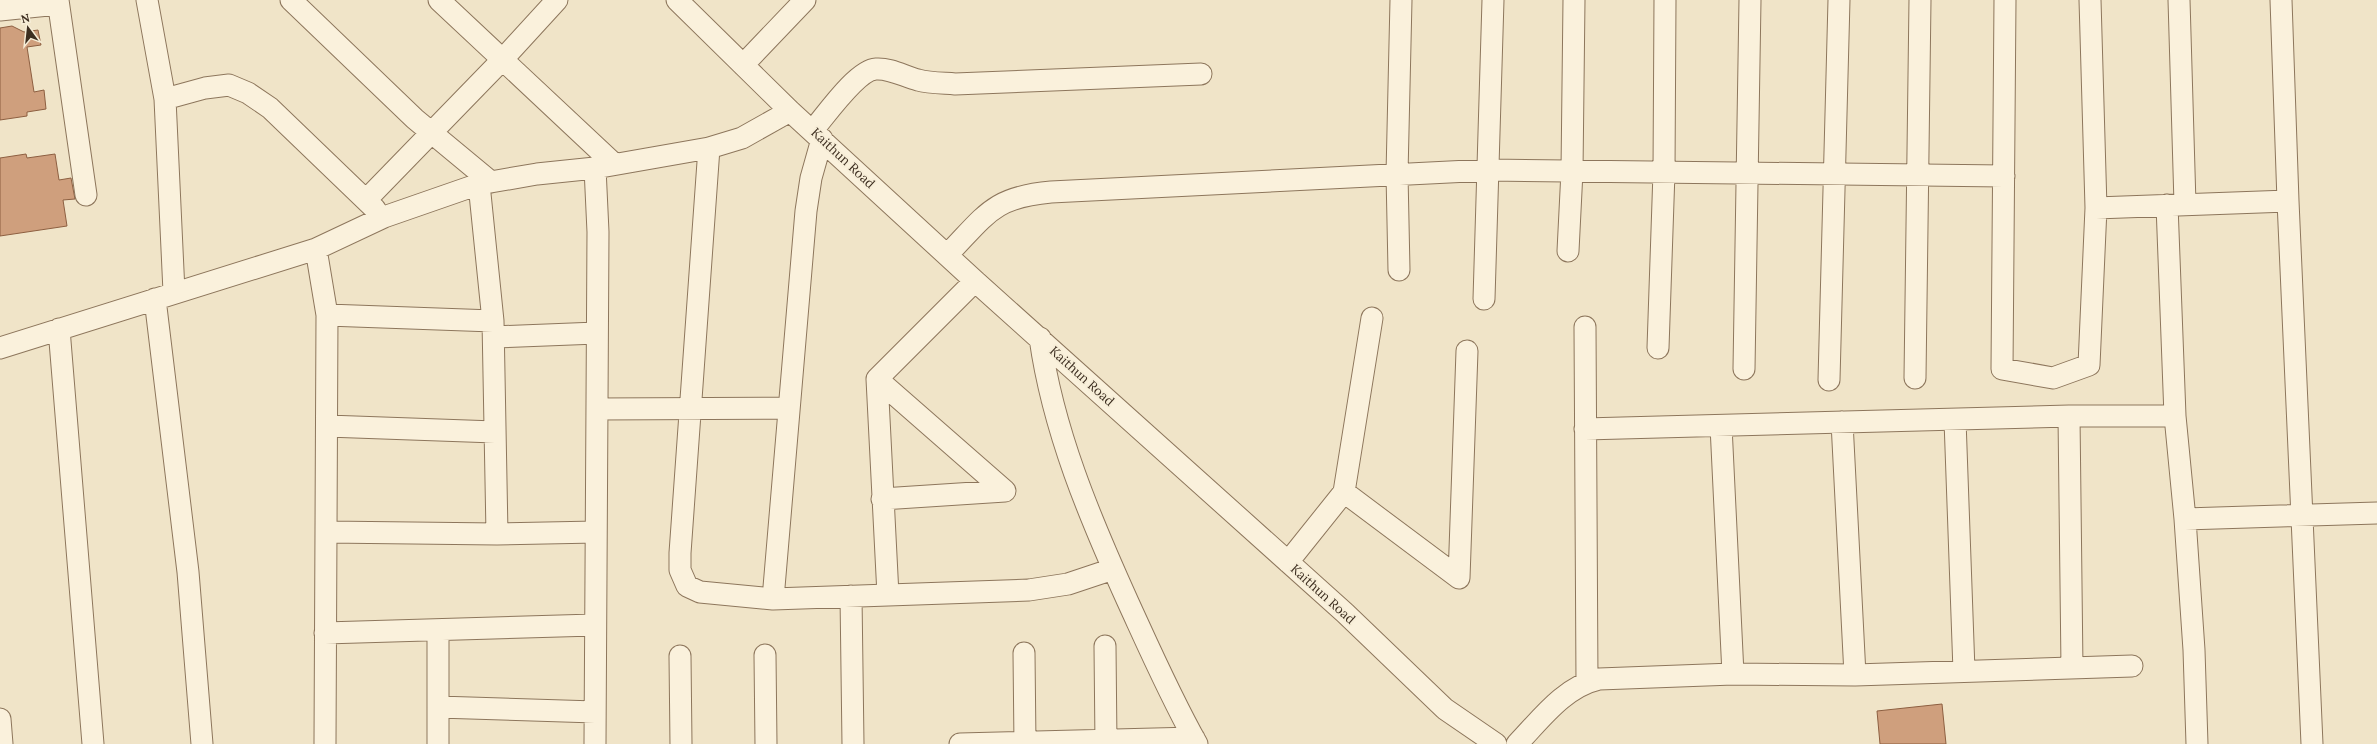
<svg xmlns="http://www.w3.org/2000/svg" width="2377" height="744" viewBox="0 0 2377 744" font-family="Lora,serif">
<rect width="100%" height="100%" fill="#f0e4c8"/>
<path fill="#cf9f7d" stroke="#8d5f41" d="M 12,26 L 24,32 L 38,30 L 41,45 L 27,47 L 34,92 L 44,90 L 46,109 L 27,112 L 27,116 L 0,120 L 0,28 Z
M 26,154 L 27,158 L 55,154 L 59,180 L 71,178 L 75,199 L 63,200 L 67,226 L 0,236 L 0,158 Z
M 1942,704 L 1946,744 L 1880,744 L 1877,711 Z"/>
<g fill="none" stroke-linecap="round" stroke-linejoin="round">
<g stroke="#8d765c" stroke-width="23">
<path id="minor" d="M 58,0 L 86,195
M 147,0 L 165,99 L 174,292
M 291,0 L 415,119 L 491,182
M 439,0 L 614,164
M 677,0 L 790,111 L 975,281 L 1345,613 L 1445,709 L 1496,744
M 2005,0 L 2002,369 L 2053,378 L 2089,365 L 2096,208
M 2090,0 L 2096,208 L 2288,201
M 2179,0 L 2185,204
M 2281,0 L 2288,201 L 2312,744
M 0,10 L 58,4
M 743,65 L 805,0
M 165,99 L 205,88 L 229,85 L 248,93 L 270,108 L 375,209
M 813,130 C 826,115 857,70 876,69 C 891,68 905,77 918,80 C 929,83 943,83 955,84 L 1201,74
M 709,148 L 680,553 L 680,570 L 687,586 L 700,592 L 773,599 L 1029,590 L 1068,584 L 1113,569
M 366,200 L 503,59 L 557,0
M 2167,205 L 2175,416 L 2185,519 L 2194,650 L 2197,744
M 316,249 L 327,315 L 325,744
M 1568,251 L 1572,171 L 1574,0
M 948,254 C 986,215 993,197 1051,192 L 1489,170 L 2004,176
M 1399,270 L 1397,174 L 1401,0
M 155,299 L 188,572 L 202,744
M 1484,299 L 1493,0
M 327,315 L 493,321 L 479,184
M 493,321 L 497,534
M 1585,327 L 1587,681
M 59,329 L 93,744
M 494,337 L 597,333
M 1040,338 C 1053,431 1090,518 1128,602 C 1150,650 1171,698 1197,744
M 0,348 L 316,249 L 384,217 L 479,184 L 537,174 L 595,168 L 709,148 L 742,138 L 790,111
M 1658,348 L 1664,172 L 1665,0
M 1744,369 L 1750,0
M 1915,378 L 1920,0
M 877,379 L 1005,491 L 882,499
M 1829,380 L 1839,0
M 597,409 L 789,408
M 2069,416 L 2072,668
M 1955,420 L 1964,671
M 1842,422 L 1855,675
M 327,426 L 495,432
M 1721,426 L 1733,674
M 1585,429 L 2069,416 L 2175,416
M 1344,492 L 1459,578 L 1467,351
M 2185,519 L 2377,513
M 327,532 L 497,534 L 596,532
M 1288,562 L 1344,492 L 1372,318
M 888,595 L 877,379 L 975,281
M 851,596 L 853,744
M 773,599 L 806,211 L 811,178 L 822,139
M 438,630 L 438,744
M 325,633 L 594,625
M 1105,646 L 1106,744
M 1024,653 L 1025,744
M 765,655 L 766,744
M 680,656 L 681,744
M 438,707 L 595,712
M 0,719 L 2,744
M 595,744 L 598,232 L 595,168
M 960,744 L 1194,738
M 1517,744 C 1541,719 1564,687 1599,679 L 1733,674 L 1855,675 L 2132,666"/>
</g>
<use href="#minor" stroke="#faf1dc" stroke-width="21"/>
</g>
<g text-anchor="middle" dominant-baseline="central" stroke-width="4" stroke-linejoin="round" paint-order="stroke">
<g font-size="13" fill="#3d2e20" stroke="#f7eed8">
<text transform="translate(843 158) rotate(43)">Kaithun Road</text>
<text transform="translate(1082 376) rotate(42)">Kaithun Road</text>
<text transform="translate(1323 594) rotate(42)">Kaithun Road</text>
</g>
</g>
<g transform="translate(28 28) rotate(345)" stroke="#f7eed8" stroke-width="3" paint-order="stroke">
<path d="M0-3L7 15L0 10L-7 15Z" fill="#3d2e20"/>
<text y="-6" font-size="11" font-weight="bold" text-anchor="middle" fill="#3d2e20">N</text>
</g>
</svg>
